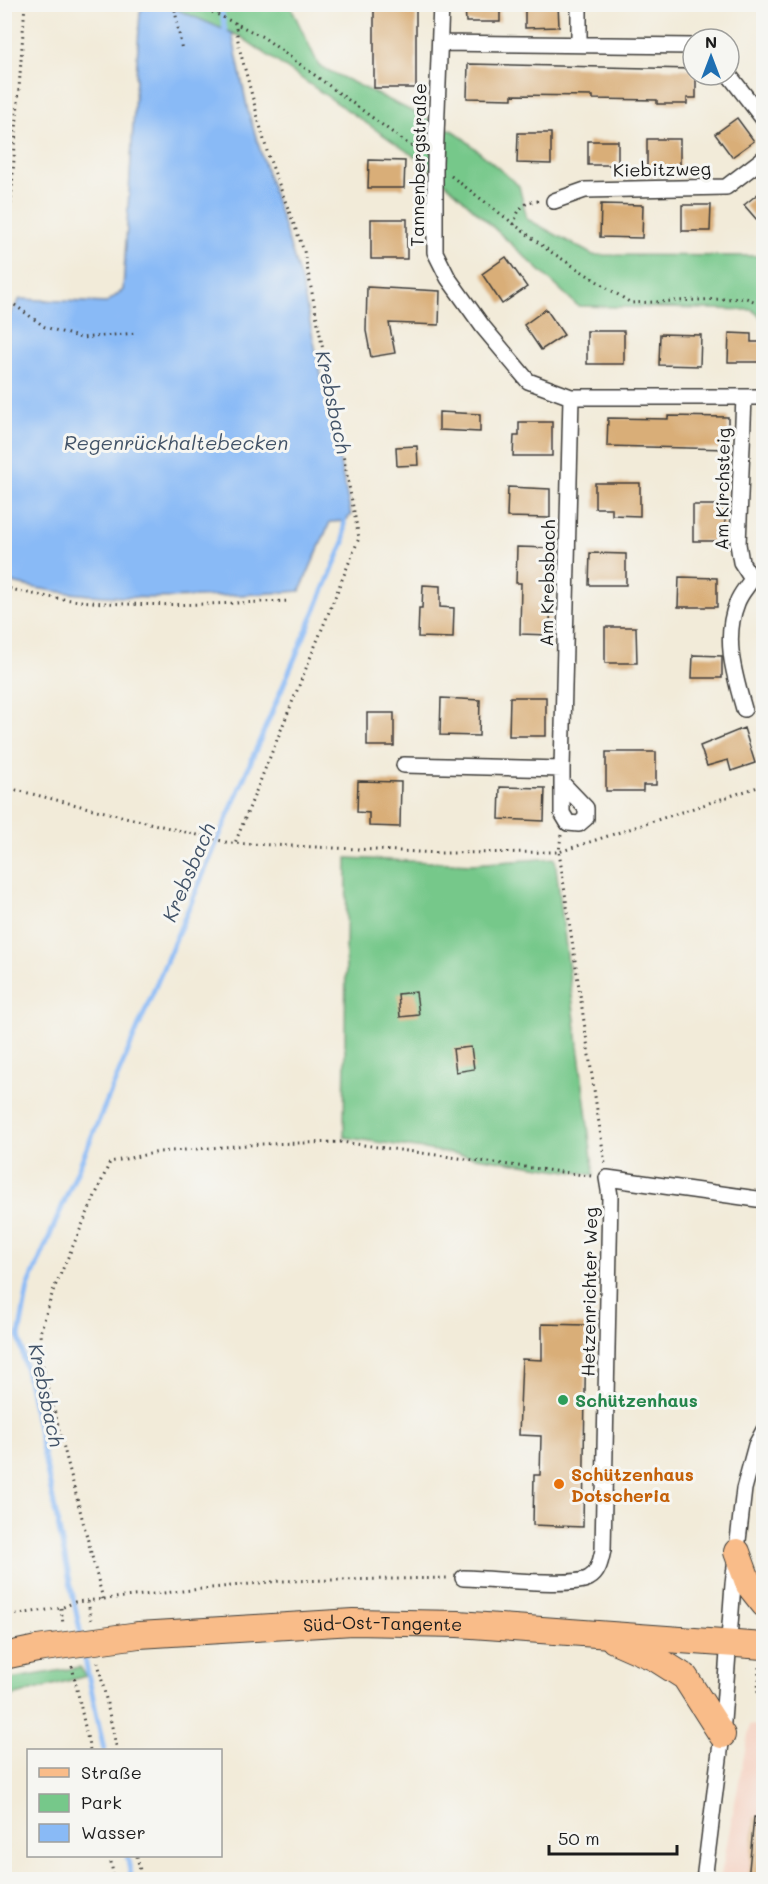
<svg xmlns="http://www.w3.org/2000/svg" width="768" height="1884" viewBox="0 0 768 1884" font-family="Mali,sans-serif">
<rect width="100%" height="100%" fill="#f6f6f2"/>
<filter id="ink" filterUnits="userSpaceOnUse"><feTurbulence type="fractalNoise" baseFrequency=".0167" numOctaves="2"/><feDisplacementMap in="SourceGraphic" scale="12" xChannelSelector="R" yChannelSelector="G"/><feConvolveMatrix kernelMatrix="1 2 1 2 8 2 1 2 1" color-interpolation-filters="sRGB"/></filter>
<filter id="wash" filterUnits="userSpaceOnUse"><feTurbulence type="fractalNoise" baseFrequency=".008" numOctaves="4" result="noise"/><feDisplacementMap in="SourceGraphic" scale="24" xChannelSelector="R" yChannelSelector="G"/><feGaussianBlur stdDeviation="1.35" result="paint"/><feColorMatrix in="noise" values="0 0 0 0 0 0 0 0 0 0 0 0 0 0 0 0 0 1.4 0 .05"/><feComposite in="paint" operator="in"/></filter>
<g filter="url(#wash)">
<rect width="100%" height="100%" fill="#f2ebd9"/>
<path fill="#f5d2c2" d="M 750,1725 L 763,1727 L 763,1879 L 720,1880 Z"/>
<path fill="#76c88a" stroke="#497253" stroke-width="1.5" d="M 166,5 L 290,5 L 319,66 L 457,133 L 519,186 L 527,219 L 593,255 L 763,256 L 763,320 L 753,310 L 578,306 L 424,163 L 241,37 Z
M 347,858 L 472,864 L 555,858 L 594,1175 L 344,1137 Z
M 80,1667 L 86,1676 L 5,1698 L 5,1680 Z"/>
<path fill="#89baf6" stroke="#526b89" stroke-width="1.5" d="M 145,4 L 166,5 L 232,33 L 248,111 L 301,281 L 351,515 L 345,521 L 330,522 L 300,591 C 208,598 93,605 5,581 L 5,378 L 9,316 L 20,299 L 106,303 L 123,290 L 140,12 Z"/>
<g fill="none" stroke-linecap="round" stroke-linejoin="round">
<path stroke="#89baf6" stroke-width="5" d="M 220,4 L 226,35
M 81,1635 L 19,1336 L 28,1287 L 344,542 L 344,516
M 83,1650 L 104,1750
M 127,1856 L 132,1880"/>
</g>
<g id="blocks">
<path fill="#d9ae78" d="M 374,4 L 416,4 L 416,88 L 374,88 Z
M 465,4 L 500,4 L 500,22 L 466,22 Z
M 525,4 L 558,4 L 559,27 L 525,28 Z
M 468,64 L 693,69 L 693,75 L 696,75 L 696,98 L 687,98 L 687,104 L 657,104 L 657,100 L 593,99 L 593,96 L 512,95 L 512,99 L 467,98 Z
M 737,118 L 754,141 L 732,157 L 715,134 Z
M 518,133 L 551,133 L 551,164 L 517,163 Z
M 647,139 L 680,139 L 680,175 L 647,175 Z
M 588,141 L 618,141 L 618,165 L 588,165 Z
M 369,160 L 405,161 L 404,188 L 368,188 Z
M 764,189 L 764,228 L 744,205 Z
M 601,204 L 643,205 L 642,238 L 600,237 Z
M 682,205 L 711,205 L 710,231 L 682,231 Z
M 371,219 L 407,219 L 407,259 L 371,259 Z
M 506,257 L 527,287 L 502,304 L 482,274 Z
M 367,287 L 440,291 L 439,325 L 389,323 L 395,353 L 371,357 L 366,331 Z
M 546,309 L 564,335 L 541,350 L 524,325 Z
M 587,331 L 624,331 L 624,364 L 587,364 Z
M 729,333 L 751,334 L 751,342 L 764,342 L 764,362 L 728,362 Z
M 660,334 L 701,335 L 700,366 L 659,365 Z
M 439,412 L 480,414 L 480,432 L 439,430 Z
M 668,416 L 728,417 L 728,449 L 607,446 L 608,418 L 668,419 Z
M 519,422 L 552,422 L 552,456 L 513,456 L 514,436 L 519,436 Z
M 417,446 L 418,465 L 397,466 L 396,447 Z
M 595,483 L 640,483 L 640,516 L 612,515 L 612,508 L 595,508 Z
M 508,487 L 550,489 L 550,518 L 507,517 Z
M 693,505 L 725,505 L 725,541 L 693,541 Z
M 517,547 L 551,548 L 550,635 L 520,634 L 521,583 L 516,583 Z
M 590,553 L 626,554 L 626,585 L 589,585 Z
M 679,577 L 717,578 L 717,607 L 678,607 Z
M 423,585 L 440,586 L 440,607 L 454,608 L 453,638 L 418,637 L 419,608 L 422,608 Z
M 605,627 L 636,627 L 637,663 L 605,663 Z
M 693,655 L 722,656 L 722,678 L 692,678 Z
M 510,697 L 546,697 L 546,736 L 509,736 Z
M 441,698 L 480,700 L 479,736 L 440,735 Z
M 367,713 L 394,713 L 394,746 L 367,746 Z
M 744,728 L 755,763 L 731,771 L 728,760 L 707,766 L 700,746 Z
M 606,752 L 656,752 L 656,785 L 643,785 L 643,791 L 606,791 Z
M 358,781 L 401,782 L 400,827 L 369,826 L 369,813 L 357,812 Z
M 500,787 L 545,788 L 544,821 L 499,819 Z
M 416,992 L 419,1015 L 400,1017 L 398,994 Z
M 471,1047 L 474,1069 L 456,1072 L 453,1049 Z
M 542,1324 L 586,1325 L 583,1527 L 533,1525 L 534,1475 L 540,1475 L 541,1436 L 519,1435 L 522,1359 L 542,1360 Z
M 754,1817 L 764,1818 L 764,1880 L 748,1880 Z"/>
</g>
</g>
<g filter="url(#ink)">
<use href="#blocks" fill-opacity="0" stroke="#3c3b38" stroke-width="1.5"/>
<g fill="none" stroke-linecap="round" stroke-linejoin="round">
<g stroke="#3c3b38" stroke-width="18">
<path id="minor" d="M 441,4 L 435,163 L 435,252 L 448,278 L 483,327 L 528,381 L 571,397 L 764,397
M 440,43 L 693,46
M 579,44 L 579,4
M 729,75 L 764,120
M 554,201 L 585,190 L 726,187 L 764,158
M 744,709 C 734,674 723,638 737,603 C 740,594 747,587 752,579 L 741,562 L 738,544 L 744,397
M 404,765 L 562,769
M 562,783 L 586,808 L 586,818 L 579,824 L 568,823 L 562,813 L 562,769 L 571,397
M 463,1578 C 488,1578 573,1588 589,1578 C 599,1573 601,1559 603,1550 L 610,1196 L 607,1178 L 764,1200
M 704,1880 L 722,1735 L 733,1584 L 744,1489 L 756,1445 L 764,1430"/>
</g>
<g stroke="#3c3b38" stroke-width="28">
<g id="primary">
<path d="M 737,1552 L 749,1585 L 764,1604"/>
<path id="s1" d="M 139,1635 L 353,1622 L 458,1624 L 764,1646"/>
<path d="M 614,1640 L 655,1658 L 685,1677 L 722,1735"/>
<path d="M 4,1656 L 37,1649"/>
</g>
</g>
<path stroke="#3c3b38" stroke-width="3" stroke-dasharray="1.5 4.5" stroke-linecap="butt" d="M 174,4 L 182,51
M 196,4 L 263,37 L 419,152
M 235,22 L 239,47 L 268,155 L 304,251 L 359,538 L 235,843
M 451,176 L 548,250 L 631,303 L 746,298 L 764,305
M 514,225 C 517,210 523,201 540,201
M 5,298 L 45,327 L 81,338 L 136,333
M 4,300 L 25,4
M 4,568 L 8,565
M 4,587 C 91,612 200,604 290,601
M 4,787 L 230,843 L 440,853 L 559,852 L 764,785
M 561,835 L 559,852 L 605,1164
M 103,1599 L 42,1363 L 40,1333 L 53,1291 L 110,1162 L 159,1152 L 261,1144 L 341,1142 L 591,1176
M 88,1601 L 91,1620
M 61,1608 L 63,1624
M 4,1616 L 61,1608 L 75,1602 L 280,1581 L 450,1578
M 98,1662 L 117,1750
M 72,1666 L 90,1750
M 759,1667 L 758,1692 L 764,1696
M 110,1856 L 114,1880
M 137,1856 L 142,1880"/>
<use href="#minor" stroke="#fff" stroke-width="15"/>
<use href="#primary" stroke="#f9bc89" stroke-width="26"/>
<g stroke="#3c3b38" stroke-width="28" stroke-linecap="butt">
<path id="primary-bridge" d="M 37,1649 L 139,1635"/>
</g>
<use href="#primary-bridge" stroke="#f9bc89" stroke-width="26"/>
</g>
</g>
<circle fill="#2e9e5b" stroke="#f6f6f2" stroke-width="2" cx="563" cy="1400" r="6"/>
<circle fill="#e8710a" stroke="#f6f6f2" stroke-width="2" cx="559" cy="1484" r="6"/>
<g text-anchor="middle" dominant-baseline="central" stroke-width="6" stroke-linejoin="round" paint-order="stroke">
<g font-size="18" fill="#1c1c1c" stroke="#f6f6f2">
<text transform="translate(418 165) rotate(-89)">Tannenbergstraße</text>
<text transform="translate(662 169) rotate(-1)">Kiebitzweg</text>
<text transform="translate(722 489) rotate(-89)">Am Kirchsteig</text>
<text transform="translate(547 583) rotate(-89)">Am Krebsbach</text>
<text transform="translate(589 1292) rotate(-89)">Hetzenrichter Weg</text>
<text stroke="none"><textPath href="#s1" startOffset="244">Süd-Ost-Tangente</textPath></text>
</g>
<g font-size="18" font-weight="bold" fill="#27864d" stroke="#f6f6f2" text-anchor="start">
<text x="575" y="1400">Schützenhaus</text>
</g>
<g font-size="18" font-weight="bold" fill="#c56008" stroke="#f6f6f2" text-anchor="start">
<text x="571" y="1474">Schützenhaus<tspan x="571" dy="21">Dotscheria</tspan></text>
</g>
<g font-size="20" font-style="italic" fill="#425368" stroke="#f6f6f2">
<text transform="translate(334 402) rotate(78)">Krebsbach</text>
<text x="176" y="442">Regenrückhaltebecken</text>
<text transform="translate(188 872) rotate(-67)">Krebsbach</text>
<text transform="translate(47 1395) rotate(78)">Krebsbach</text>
</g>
</g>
<rect width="768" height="1884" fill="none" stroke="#f6f6f2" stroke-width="24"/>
<rect x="27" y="1749" width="195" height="108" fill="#f6f6f2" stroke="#9f9f9c" stroke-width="1.5"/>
<rect x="39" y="1768" width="30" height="9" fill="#f9bc89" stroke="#9f9f9c" stroke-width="1.5"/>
<text x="81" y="1779" font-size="18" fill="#1c1c1c">Straße</text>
<rect x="39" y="1794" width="30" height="18" fill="#76c88a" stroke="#9f9f9c" stroke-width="1.5"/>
<text x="81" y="1809" font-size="18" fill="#1c1c1c">Park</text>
<rect x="39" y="1824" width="30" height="18" fill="#89baf6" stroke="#9f9f9c" stroke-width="1.5"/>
<text x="81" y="1839" font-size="18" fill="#1c1c1c">Wasser</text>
<g transform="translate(711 57)"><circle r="28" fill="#f6f6f2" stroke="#9f9f9c" stroke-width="1.5"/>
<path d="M0-4.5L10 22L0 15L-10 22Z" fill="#1f6fb2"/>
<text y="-9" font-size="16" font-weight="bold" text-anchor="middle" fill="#1c1c1c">N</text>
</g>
<path d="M549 1845v9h128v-9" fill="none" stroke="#1c1c1c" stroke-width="3"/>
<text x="558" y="1845" font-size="18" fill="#1c1c1c" stroke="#f6f6f2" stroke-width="4.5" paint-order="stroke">50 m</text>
</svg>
